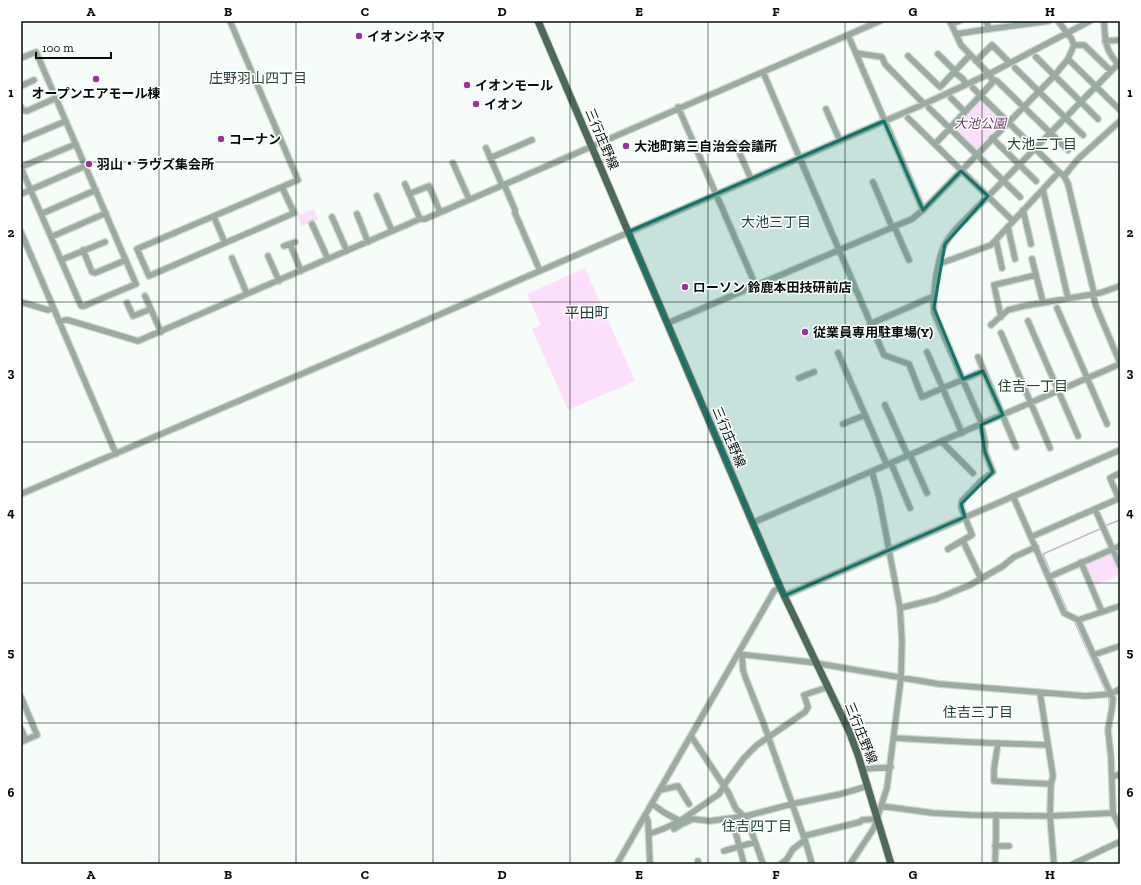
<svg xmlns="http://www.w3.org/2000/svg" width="1141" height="885" viewBox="0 0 1141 885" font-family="'Zilla Slab','Noto Sans JP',serif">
<rect width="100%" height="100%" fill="#f6fdf8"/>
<path fill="#fcdffa" d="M 980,98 L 1005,122 L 977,150 L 975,150 L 952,129 Z
M 314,209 L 318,219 L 302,226 L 298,217 L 294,215 L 296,212 L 302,214 Z
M 585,268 L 635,381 L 568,410 L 532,329 L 541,325 L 527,294 Z
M 1110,553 L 1113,554 L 1120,570 L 1120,575 L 1094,586 L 1085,565 L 1086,563 Z"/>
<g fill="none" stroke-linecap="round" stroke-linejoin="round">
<path stroke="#d3b1d0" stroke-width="1.5" d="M 1107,525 L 1120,520
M 1050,571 L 1043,554 L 1100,529
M 1054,580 L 1067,610
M 1075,623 L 1106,692
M 1108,697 L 1110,706
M 1107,721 L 1105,730 L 1108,759
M 1115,823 L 1120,834"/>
<g stroke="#cfd7d2" stroke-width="8">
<path id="minor" d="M 230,21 L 298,180 L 137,249 L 149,276 L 294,213 L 282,187
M 1104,21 C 1105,41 1105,51 1120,66
M 951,24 L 959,21
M 1027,24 L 1049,21
M 989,29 L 1027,24 L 1026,21
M 956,34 L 989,29 L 986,21
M 848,35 L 923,210
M 1105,41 L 1120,40
M 1074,45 L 1084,45 L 1111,71
M 856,53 L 882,57 L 885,64 L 924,104
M 938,54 L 955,71
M 908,56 L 940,87 L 970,55
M 1036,57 L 1098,119
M 21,58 L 36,52 L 136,284 L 84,306 L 81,306 L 21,168
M 1068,59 L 1120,110
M 976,61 L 992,45 L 1010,63
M 1015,68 L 1083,135
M 763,72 L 884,355 L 909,364 L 922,397 L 983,371
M 954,72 L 963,79 L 966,84
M 992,79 L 997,81 L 1068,150
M 21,86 L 34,80
M 973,88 L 1059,172
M 951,98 L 965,112
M 21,107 L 22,110 L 27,111 L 56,98
M 678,107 L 756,286
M 929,108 L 1020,197
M 826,109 L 840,141
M 908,118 L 1013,221
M 992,138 L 1036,181
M 21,140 L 66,121
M 735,143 L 751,179
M 935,144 L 992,83 L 992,79 L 989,74 L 961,45 L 950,21
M 486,148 L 502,185
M 490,158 L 532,140
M 453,163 L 469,199
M 21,167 L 76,144
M 1064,176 L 1078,159 L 1120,121
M 873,182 L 892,227
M 405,184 L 420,219
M 504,184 L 515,210 L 515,213 L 540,271
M 1043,190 L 1068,298
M 21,194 L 85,166
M 409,194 L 429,186 L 440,212
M 377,196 L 392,231
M 1023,210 L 1031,244
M 41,214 L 96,190
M 357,214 L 368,242
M 214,217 L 225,243
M 332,217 L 347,251
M 312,224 L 328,259
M 894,226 L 909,260
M 1008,227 L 1015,259
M 21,232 L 116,454
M 51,237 L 106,213
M 996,240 L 1002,268
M 290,244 L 301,271
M 284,246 L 295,242
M 83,250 L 92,272 L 95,273 L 126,260
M 268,256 L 279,281
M 232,258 L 247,294
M 1032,259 L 1036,275
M 61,260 L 105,242
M 939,264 L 991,245 L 1059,172 L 1064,176 L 1068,184 L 1094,293 L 1094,299 L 1096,306 L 1120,363
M 145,296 L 161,332
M 21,302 L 48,310 L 53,308
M 127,303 L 133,316 L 151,309
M 1057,308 L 1107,424
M 1001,317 L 994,285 L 1036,275 L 1043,302
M 1028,321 L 1078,436
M 59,322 L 65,320 L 68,320 L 138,341 L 420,219 L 425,219 L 880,21
M 668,323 L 912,219 L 923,210 L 1054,76 L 1068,59 L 1074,45 L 1071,38 L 1058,21
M 870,324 L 934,296
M 991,325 L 1008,310 L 1024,306 L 1100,293 L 1120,286
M 1001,333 L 1050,448
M 927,352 L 962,433
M 838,353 L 887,465
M 978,357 L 1016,447
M 799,378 L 814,372
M 885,405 L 908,456
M 843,424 L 865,415
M 982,424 L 934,313 C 932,298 937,263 943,249 C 945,242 950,236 955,230 L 1118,64
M 942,442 L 973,473
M 910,455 L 927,493
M 891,463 L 910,508
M 21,494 L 374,343 L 924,104 L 989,74 L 1090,21
M 1013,496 L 1064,613 L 1078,620 L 1113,699 L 1112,708 L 1108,730 L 1111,757 L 1113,813 L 1120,827
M 1119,499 L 1110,478 L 1120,473
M 1095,509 L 1120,566
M 752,523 L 1120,364
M 1031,537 L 1120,498
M 963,541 L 981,579
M 948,549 L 972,535 L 961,507 L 962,501 L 981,481 L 993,472 L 985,452 L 985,442 L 981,425
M 1081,562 L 1102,612
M 1049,577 L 1120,546
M 784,596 L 1120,450
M 900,608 L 936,599 L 970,585 L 1003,566 L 1014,557 L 1036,547
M 1078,620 L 1120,606
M 738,654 L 809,662 L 939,684 L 1085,696 L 1111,694 L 1120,689
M 742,655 L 743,670 L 746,679 L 763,722 L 805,840 L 812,864
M 1093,655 L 1120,646
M 21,697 L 37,735 L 21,742
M 21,729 L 26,740
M 691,736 L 728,792 L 736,809 L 744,816
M 894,738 L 968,742 L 1047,745
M 998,743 L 994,769 L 994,781 L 1051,784
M 863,769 L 891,767
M 1112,777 L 1120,774
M 724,785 L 744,758 L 757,745 L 805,712 L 808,707 L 804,695 L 828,687
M 660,790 L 678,786 L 689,804
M 652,804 L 665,813 L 680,821
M 881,806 L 933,813 L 971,815 L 1050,816 L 1051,784 L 1053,776 L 1040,693
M 645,815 L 648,821 L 650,864
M 746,816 L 763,864
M 732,819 L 744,864
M 674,829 L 682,824 L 693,819 L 710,821 L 746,816 L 792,804 L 841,794 L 868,786
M 649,834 L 663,829 L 680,821 L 719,794 L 724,786
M 804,836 L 860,822 L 862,820 L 876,819
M 995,846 L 1009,846
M 724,851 L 755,842
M 698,861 L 698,864
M 617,864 L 766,605 L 774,591 L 780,587
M 781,864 L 787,859 L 793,849 L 805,840
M 850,864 L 874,828 L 887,788 L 901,678 L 902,641 L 900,608 L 879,497 L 872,472
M 995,864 L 996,837 L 996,815
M 1054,864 L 1050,816 L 1113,813
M 1073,864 L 1119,842"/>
</g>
<g stroke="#cfd7d2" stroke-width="9">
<path id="major" d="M 538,21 L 780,587 L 849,731 L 858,755 L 891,864"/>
</g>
<use href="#minor" stroke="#9caba1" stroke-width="5.5"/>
<use href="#major" stroke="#4d6959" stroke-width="7"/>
</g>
<path fill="#0f766e" fill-opacity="0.2" stroke="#0f766e" stroke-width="3" stroke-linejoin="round" d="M 884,121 L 923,210 L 961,171 L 988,196 L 945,244 L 934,308 L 963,379 L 983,371 L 1003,415 L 981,425 L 985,452 L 993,472 L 961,504 L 965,517 L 784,596 L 628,232 Z"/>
<path fill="none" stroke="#030f08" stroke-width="1" stroke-opacity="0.55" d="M 159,21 L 159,864M 296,21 L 296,864M 433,21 L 433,864M 570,21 L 570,864M 708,21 L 708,864M 845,21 L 845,864M 982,21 L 982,864M 21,162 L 1120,162M 21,302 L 1120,302M 21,442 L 1120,442M 21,583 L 1120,583M 21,723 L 1120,723"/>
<g fill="#9b3498" stroke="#fff" stroke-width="1.5">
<circle cx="359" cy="36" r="4"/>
<circle cx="96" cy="79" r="4"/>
<circle cx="467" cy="85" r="4"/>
<circle cx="476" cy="104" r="4"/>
<circle cx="221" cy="139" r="4"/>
<circle cx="626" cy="146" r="4"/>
<circle cx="89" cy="164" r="4"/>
<circle cx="685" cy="287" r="4"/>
<circle cx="805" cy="332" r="4"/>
</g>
<g text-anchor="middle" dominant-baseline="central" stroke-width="3" stroke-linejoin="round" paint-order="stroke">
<g font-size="13" font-weight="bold" fill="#030f08" stroke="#fff" text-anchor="start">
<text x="367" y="36">イオンシネマ</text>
<text x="475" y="85">イオンモール</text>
<text x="96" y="93" text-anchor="middle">オープンエアモール棟</text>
<text x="484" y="104">イオン</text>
<text x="229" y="139">コーナン</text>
<text x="634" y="146">大池町第三自治会会議所</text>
<text x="97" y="164">羽山・ラヴズ集会所</text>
<text x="693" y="287">ローソン 鈴鹿本田技研前店</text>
<text x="813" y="332">従業員専用駐車場(Y)</text>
</g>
<g font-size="13" font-style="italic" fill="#6b3f69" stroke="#fff">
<text x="980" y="123">大池公園</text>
</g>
<g font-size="13" fill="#030f08" stroke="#fff">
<text transform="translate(602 139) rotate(67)">三行庄野線</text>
<text transform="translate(729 437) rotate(67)">三行庄野線</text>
<text transform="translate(861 733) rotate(68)">三行庄野線</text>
</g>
<g font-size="14" fill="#214230" stroke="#fff">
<text x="258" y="78">庄野羽山四丁目</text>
<text x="1042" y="144">大池二丁目</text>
<text x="776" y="222">大池三丁目</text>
<text x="1033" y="386">住吉一丁目</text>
<text x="978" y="712">住吉三丁目</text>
<text x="757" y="826">住吉四丁目</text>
</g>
<g font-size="15" fill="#214230" stroke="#fff">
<text x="587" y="313">平田町</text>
</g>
</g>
<rect width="1141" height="885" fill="none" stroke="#ffffff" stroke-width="44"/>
<path d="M36 52v6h75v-6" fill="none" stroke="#030f08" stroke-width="2"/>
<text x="42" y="52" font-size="12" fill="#030f08" stroke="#ffffff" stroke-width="3" paint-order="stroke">100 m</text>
<rect x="22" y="22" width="1097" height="841" fill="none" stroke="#030f08" stroke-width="1.5"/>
<g font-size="13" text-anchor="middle" font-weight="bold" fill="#030f08">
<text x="91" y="16">A</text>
<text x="228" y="16">B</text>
<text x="365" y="16">C</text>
<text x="502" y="16">D</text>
<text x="639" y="16">E</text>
<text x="776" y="16">F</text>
<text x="913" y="16">G</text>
<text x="1050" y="16">H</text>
<text x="11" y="97">1</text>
<text x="1130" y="97">1</text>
<text x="11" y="237">2</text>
<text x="1130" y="237">2</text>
<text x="11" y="377">3</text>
<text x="1130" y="377">3</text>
<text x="11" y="517">4</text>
<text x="1130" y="517">4</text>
<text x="11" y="657">5</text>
<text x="1130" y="657">5</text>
<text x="11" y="797">6</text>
<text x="1130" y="797">6</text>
<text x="91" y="879">A</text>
<text x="228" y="879">B</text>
<text x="365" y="879">C</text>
<text x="502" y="879">D</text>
<text x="639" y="879">E</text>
<text x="776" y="879">F</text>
<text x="913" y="879">G</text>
<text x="1050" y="879">H</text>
</g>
</svg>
